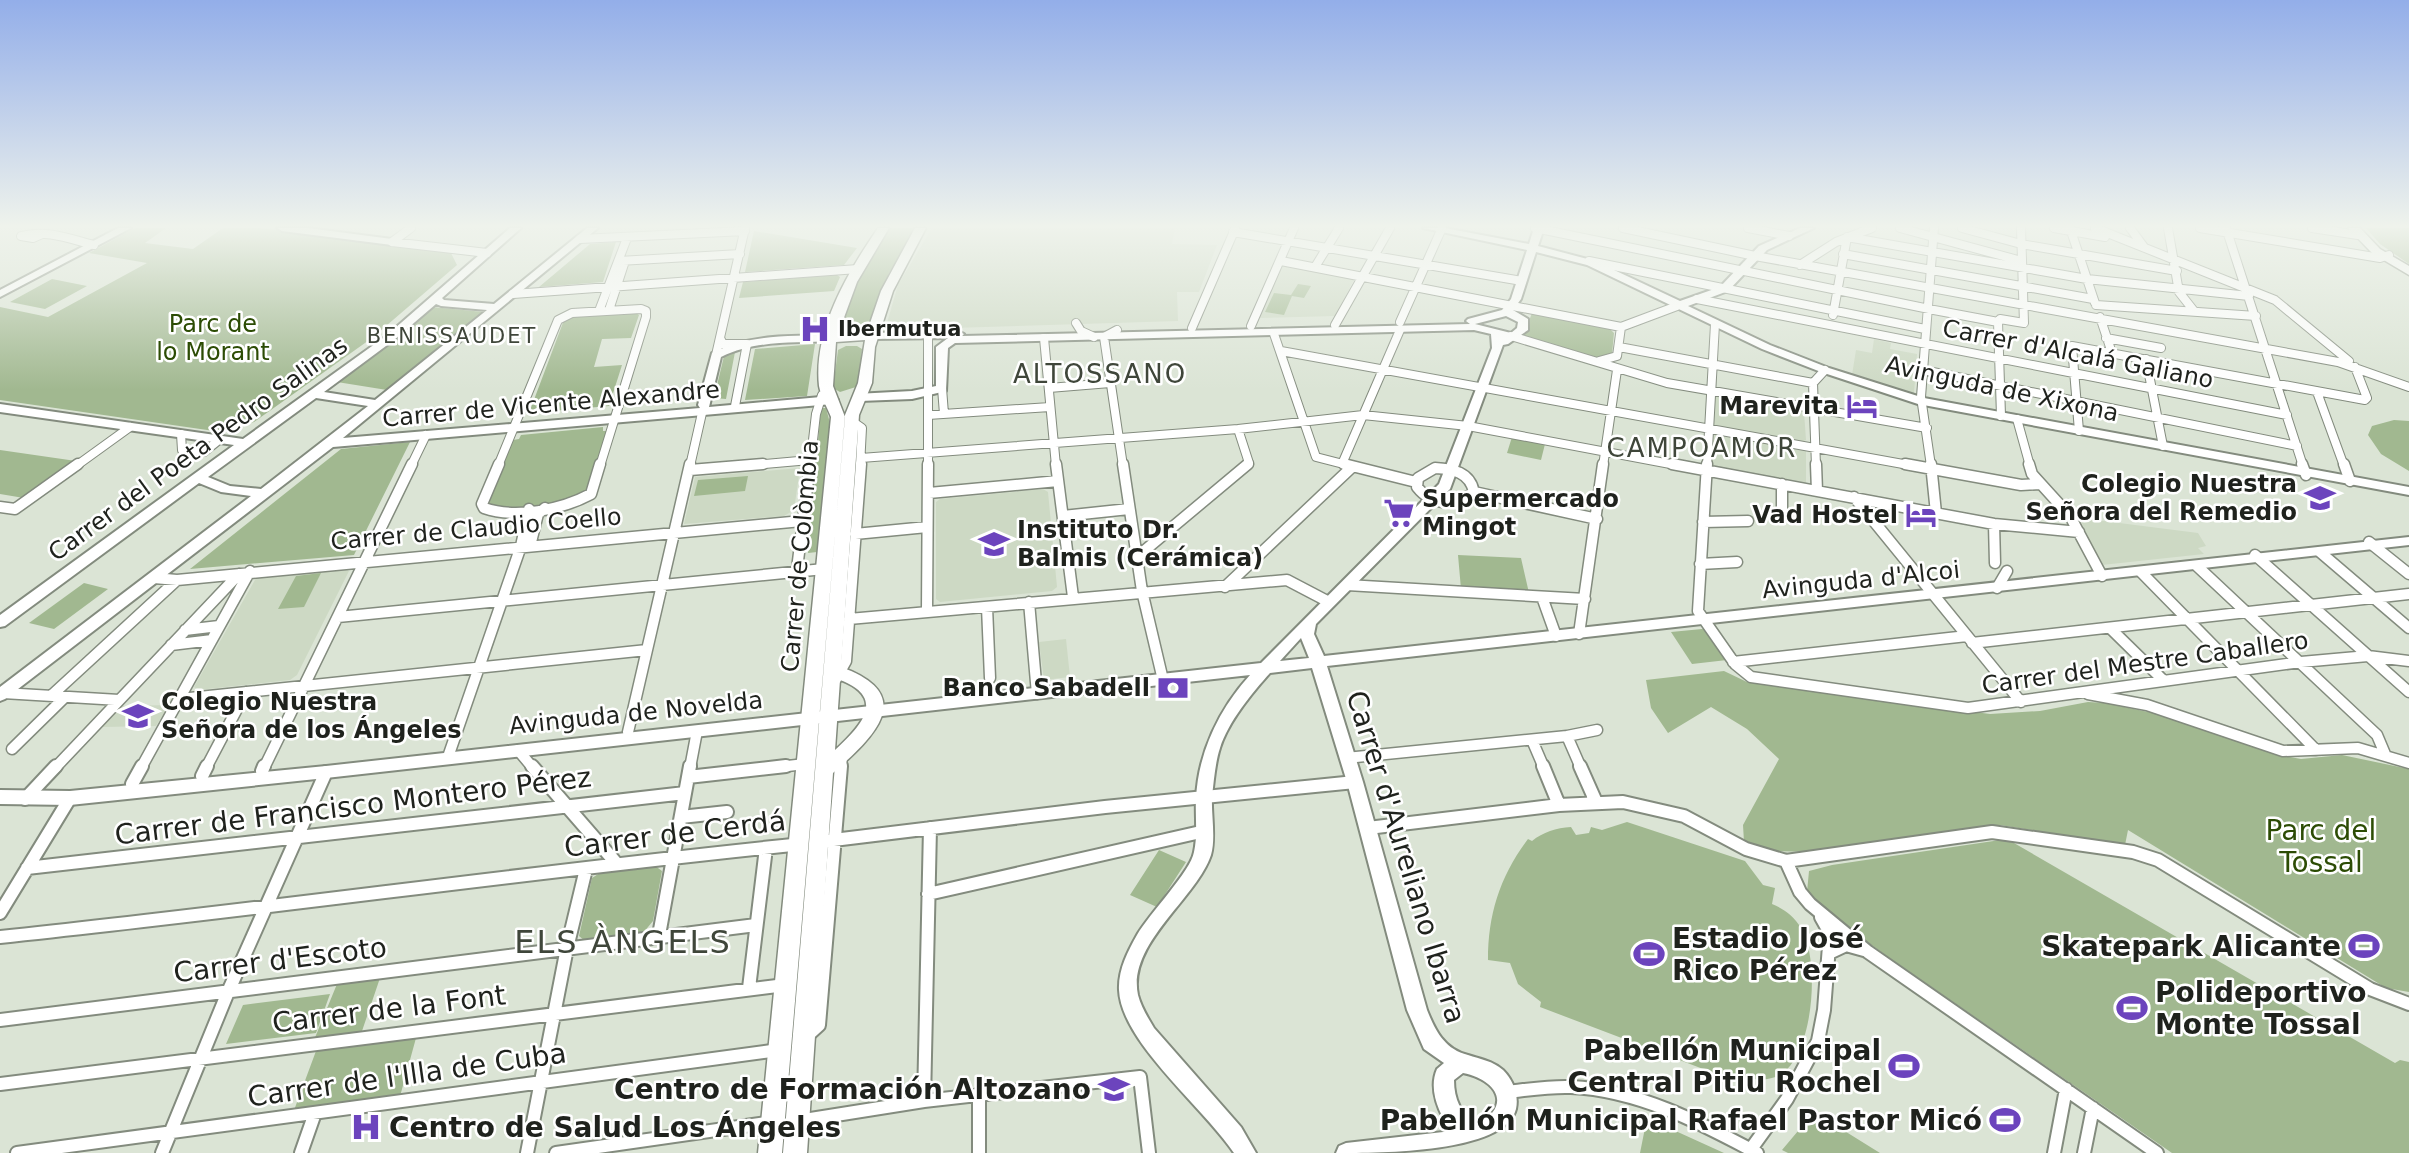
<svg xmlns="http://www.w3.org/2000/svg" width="2409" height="1153" viewBox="0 0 2409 1153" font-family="'DejaVu Sans',sans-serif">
<rect width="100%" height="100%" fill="#dbe4d5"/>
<path fill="#cdd9c4" d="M 932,228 L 1175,228 L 1172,244 L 1217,245 L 1199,292 L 1177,292 L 1178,321 L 885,330 L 898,285 Z
M 1282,263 L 1355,278 L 1335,316 L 1258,318 Z
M 1874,339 L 1891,343 L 1890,349 L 1917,354 L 1914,393 L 1852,375 L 1856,350 L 1872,353 Z
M 1714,394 L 1800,409 L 1804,412 L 1806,440 L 1801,442 L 1712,426 Z
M 1714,433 L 1806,450 L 1806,486 L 1713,468 L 1710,465 L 1711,436 Z
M 800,468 L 794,510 L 784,516 L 684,524 L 695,477 Z
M 1043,489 L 1048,492 L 1057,587 L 1052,591 L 940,602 L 936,599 L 936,502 L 940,499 Z
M 2080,518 L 2198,533 L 2206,546 L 2198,548 L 2204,554 L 2102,565 L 2096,562 Z
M 344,568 L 349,571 L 297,675 L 290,680 L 198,690 L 194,687 L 255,580 L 261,576 Z
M 1066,639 L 1070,677 L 1044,680 L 1039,642 Z
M 169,705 L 156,726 L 102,727 L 123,706 Z"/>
<path fill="#a1b890" d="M 135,228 L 166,228 L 145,243 L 193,249 L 223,228 L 260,228 L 450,251 L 457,265 L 372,338 L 254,422 L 221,432 L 0,400 L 0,307 L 48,317 L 147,263 L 89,253 Z
M 890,228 L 918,228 L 889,273 L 869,332 L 838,334 L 855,286 Z
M 2366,228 L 2409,228 L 2409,264 L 2380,244 Z
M 754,231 L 857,248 L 844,265 L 745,272 Z
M 616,242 L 603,282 L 539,287 L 590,244 Z
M 837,275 L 840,277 L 834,291 L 739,298 L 743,282 Z
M 52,279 L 87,286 L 45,309 L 10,302 Z
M 1298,284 L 1311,286 L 1304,298 L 1292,296 L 1284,315 L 1265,312 L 1274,293 L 1291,295 Z
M 432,307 L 484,312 L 387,390 L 337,382 L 392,342 Z
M 636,313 L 639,315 L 631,338 L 602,339 L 594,367 L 622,365 L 609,406 L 529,413 L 564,320 L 574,316 Z
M 1532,313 L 1607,326 L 1614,333 L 1612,354 L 1597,358 L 1523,337 Z
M 815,344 L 807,396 L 745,400 L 755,349 Z
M 846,346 L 857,346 L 862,349 L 859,386 L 840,392 L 833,388 L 838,350 Z
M 735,352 L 726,399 L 714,398 L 724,356 Z
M 821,408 L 826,408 L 830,423 L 817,552 L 808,553 Z
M 2394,420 L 2409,421 L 2409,471 L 2381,454 L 2368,435 L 2372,426 Z
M 603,427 L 603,431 L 607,431 L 588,493 L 562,505 L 499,510 L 489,507 L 487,503 L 513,440 L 519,439 L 521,435 Z
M 1512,437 L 1545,444 L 1541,460 L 1507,453 Z
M 410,442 L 354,555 L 190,569 L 341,449 Z
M 0,450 L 76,461 L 24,498 L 0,494 Z
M 748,476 L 745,491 L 694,496 L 698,480 Z
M 1458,555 L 1521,558 L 1529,593 L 1461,589 Z
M 321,573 L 304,607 L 278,609 L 296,576 Z
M 84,583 L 108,589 L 54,629 L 29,623 Z
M 1702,629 L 1708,630 L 1727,660 L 1692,664 L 1671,632 Z
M 1724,671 L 1747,682 L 1990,714 L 2040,711 L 2088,702 L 2105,703 L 2167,716 L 2273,754 L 2301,759 L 2342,755 L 2409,769 L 2409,992 L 2386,988 L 2128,830 L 2125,845 L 2000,825 L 1820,852 L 1760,851 L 1744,842 L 1743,825 L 1779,759 L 1747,729 L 1711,707 L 1668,733 L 1651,708 L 1646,680 Z
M 1627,822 L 1745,861 L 1763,885 L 1775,888 L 1772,904 C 1784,909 1794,916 1801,928 C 1820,959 1814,1048 1784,1072 C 1772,1082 1756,1080 1742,1077 L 1740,1083 L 1540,1007 L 1541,1002 L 1518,984 L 1510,963 L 1488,960 C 1488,914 1500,876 1528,839 L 1532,841 C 1543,832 1556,828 1571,827 L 1576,835 L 1589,833 L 1591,827 L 1602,830 Z
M 2007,839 L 2395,1063 L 2400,1060 L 2409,1062 L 2409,1153 L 2172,1153 L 1888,957 L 1827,912 L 1807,892 L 1809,871 L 1832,865 Z
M 1159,850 L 1186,862 L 1157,907 L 1130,895 Z
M 654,865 L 662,871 L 653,921 L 643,933 L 585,941 L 579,936 L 592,878 L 603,871 Z
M 380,978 L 361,1034 L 314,1040 L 337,984 Z
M 330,994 L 316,1033 L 226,1044 L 243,1005 Z
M 416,1038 L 399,1100 L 293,1113 L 316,1051 Z
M 1814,1112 L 1880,1153 L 1788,1153 L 1782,1150 Z
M 1647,1118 L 1724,1153 L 1640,1153 Z"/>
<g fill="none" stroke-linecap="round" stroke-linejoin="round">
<g stroke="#838b7e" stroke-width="10">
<path id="street-far2" d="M 1535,228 L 1934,310 L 1998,322 L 2000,319 L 2024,323 L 2021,228
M 1623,228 L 1755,256 L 2338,362 L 2409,387
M 1748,228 L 1789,236
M 1900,228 L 2018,260
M 1962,228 L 2021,244 L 2177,271
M 2054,228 L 2105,237
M 2070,228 L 2095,303
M 2095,228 L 2275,300 L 2349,361
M 2130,228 L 2144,247
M 2168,228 L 2179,292 L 2194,311
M 2200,228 L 2380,258 L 2389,255
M 2226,228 L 2303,466
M 2312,228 L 2358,235
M 1233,232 L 1522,281
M 42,234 L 33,238 L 21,236 C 46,229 70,239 94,245
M 1847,237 L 2087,279 L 2249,296
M 580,239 L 745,231
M 392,242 L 487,253
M 392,242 L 411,228
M 1843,254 L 2093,299
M 619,261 L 740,254
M 1281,261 L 1621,327
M 1589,261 L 1925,329
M 1800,265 L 1836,242 L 1872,228
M 1315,267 L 1339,228
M 513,294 L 858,269
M 1697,299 L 2287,415
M 2096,305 L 2256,316
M 609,310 L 625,261
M 599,311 L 627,238
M 1833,315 L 1847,237
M 2100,317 L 2112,353
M 1400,322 L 1442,228
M 1998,322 L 2001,416
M 1076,323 L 1081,331 L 1094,337
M 1335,325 L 1390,228
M 1251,326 L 1294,228
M 1621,327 L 1677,306
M 1192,328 L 1235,229
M 1117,330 L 1104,337 L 1123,466
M 1274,334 L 1316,457 L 1351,466
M 1511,336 L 1667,383 L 1927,428
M 720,338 L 723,344 L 747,344 L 735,406
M 1044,338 L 1056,466
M 2106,338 L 2161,348
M 1619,347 L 1813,383
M 1281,351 L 1914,466
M 716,355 L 745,228
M 2146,359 L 2163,446
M 1599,361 L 1617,356 L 1621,327
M 1923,370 L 2297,446
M 942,388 L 944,414
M 1049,388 L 1110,383
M 2317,392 L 2344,466
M 928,415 L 1050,407
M 2017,419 L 2030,466
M 852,421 L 862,428 L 860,466
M 1238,429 L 1249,463 L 1246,466
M 2079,431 L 2072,346 L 2365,400 L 2367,398 L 2355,367
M 181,434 L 182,450 L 204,452 L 219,440
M 861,458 L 1238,429 L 1363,415 L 1468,426 L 1681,466
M 1342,464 L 1400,330
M 76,466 L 130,427
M 411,466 L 426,435
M 498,466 L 558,320 L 572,313 L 641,309 L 646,311 L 646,317 L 600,466
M 690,466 L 702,413
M 742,466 L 810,460
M 810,466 L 816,414 L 822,395
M 928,466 L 928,335
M 1603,466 L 1617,370
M 1707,466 L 1715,324
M 1816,466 L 1813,383 L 1825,370
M 1931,466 L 1921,397 L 1934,228"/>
</g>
<g stroke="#838b7e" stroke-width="13">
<path id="street-far1" d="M 499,464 L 482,504 L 484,508 C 516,519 561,510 591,494 L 600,464
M 1056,464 L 1073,597
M 1123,464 L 1142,591 L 1163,680
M 1344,464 L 1416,482
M 1672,464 L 1994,524 L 2079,532
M 1707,464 L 1698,611 L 1735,664 L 1751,677 L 1968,708 L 2301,662 L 2368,656 L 2409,661
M 1816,464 L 1817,491
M 1905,464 L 2021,485 L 2040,484
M 1931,464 L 1936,513
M 2029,464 L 2032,474 L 2070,516 L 2102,576
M 2302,464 L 2306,475
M 2344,464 L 2350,481
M 1435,468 C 1453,469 1470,472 1474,492 C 1455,507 1432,506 1417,487 L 1418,478 Z
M 690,470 L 763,464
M 1782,484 L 1782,511
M 1474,492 L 1597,519
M 929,493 L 1058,481
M 1854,497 L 2021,702
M 0,507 L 15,509 L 78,464
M 1063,516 L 1129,509
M 1703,522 L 1748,521
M 1994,524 L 1995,563
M 855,534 L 927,527
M 2369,542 L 2409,574
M 530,546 L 538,514 L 545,508
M 2320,552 L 2409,628
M 2255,555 L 2409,692
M 1138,556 L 1248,464
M 1700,564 L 1737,562
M 2197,566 L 2377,735 L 2385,754
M 797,569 L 810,464
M 2141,572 L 2316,750
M 154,578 L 177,580 L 802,521
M 1347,585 L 1585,599
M 1225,587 L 1352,467
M 1997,588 L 2007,571
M 1542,597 L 1556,636
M 1029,602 L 1037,694
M 987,607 L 990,678
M 927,611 L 928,464
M 338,617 L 824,569
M 849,619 L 1287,580 L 1329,602
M 2110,628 L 2163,680
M 185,630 L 219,626
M 1579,634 L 1603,464
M 1972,643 L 2409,594
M 171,645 L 212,640
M 1733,662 L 1967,636
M 836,679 L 846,661 L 861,464
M 3,693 L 119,700
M 2088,694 L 2147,705 L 2283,751 L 2358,748 L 2409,763
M 52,695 L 177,580
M 180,699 L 647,650
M 628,732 L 690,464
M 1567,736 L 1597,730
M 1532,740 L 1544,768
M 12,749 L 65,697
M 518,750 L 533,768
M 448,757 L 521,546 L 529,509
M 1346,758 L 1567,736 L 1581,768
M 55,768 L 239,574
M 141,768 L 250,571
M 206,768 L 246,692
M 264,768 L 412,464
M 690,768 L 697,731
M 770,768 L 805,764
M 841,768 L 842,755"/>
</g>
<g stroke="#838b7e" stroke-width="16">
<path id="street" d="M 532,766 L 617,864
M 1543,766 L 1559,805
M 1580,766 L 1596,802
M 262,771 L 264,766
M 202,776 L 207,766
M 688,777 L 786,766
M 132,784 L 142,766
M 25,799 L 56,766
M 681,817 L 727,812
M 1368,828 L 1559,805 L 1623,802 L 1684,816 L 1746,849 L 1786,861 L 1992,832 L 2133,852 L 2158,860 L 2370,989 L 2409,1004
M 817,842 L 1105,807 L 1355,782
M 1786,861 L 1800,892 L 1810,904 L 1868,952 L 2157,1153
M 27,868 L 685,793
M 928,894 L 1205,831
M 0,913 L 70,798
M 659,935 L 690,766
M 0,937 C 268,909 534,871 802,844
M 1829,953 L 1846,945 L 1864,950
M 749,988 L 766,848
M 0,1020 L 756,925
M 808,1035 L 819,1025 L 841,766
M 0,1084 L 785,985
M 1506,1092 C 1527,1090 1549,1086 1571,1087 C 1638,1090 1699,1122 1757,1153
M 979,1094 L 979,1153
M 924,1101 L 930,828
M 798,1121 L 924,1101 L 1140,1077 L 1149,1153
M 1751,1149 L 1787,1099 L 1818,1041 L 1824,1010 L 1830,933 L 1821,917
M 17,1153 L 779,1050
M 162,1153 L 228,992 L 326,772
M 301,1153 L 315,1113
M 527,1153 L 567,948 L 586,869
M 556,1153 L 773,1122
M 2054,1153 L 2066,1089
M 2084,1153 L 2093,1108"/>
</g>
<g stroke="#838b7e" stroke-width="4">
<path id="secondary" d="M 118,228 L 131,228 L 0,297 L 0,290 Z
M 277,228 L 308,228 L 392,239 L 397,242 L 392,245 L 282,231 Z
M 510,228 L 521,228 L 442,298 L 444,300 L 494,304 L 587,228 L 598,228 L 343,438 L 700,408 L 698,405 L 712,353 C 749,334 791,336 831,335 L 837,338 L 831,341 C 795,343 755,340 721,357 L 709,407 L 832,396 L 838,400 L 832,404 L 333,447 L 5,699 L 0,701 L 0,687 L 251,496 L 221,492 L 199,483 L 5,626 L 0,627 L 0,615 L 234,445 L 0,412 L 0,404 L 243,439 L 386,336 ZM 436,304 L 441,306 L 487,310 L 375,400 L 324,392 L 394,340 ZM 316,398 L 368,406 L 261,489 L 230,486 L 208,477 Z
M 1423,228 L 1445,228 L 1529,244 L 1534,228 L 1544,228 L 1538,246 L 1595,261 L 1680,301 L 1720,287 L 1759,246 L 1800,228 L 1814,228 L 1767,250 L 1728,291 L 1688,306 L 1770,345 L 1829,368 L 1924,398 L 2409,487 L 2409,495 L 1918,404 L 1821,372 L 1762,349 L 1587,265 L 1536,252 L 1521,299 L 1513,310 L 1528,319 L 1528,330 L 1508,344 L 1503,345 L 1450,489 L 1316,624 L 1314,634 L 1324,656 L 2409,537 L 2409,545 L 1327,666 L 1363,782 L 1427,1010 C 1435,1030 1444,1049 1468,1055 C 1480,1059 1493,1061 1503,1070 C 1513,1080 1519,1095 1516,1109 C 1505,1153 1381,1153 1336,1153 L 1339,1146 L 1346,1143 L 1452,1131 C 1439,1115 1428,1089 1437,1069 L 1444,1063 L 1424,1049 L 1407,1010 L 1347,782 L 1312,668 L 1270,673 C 1252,693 1228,722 1220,748 C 1215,763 1214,781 1212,796 C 1211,814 1216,838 1211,855 C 1196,899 1127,944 1138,995 C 1141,1007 1148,1018 1154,1028 L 1241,1127 L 1256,1153 L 1234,1153 C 1205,1109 1121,1042 1119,990 C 1118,970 1128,951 1137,935 C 1149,914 1191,871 1194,852 C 1198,835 1195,816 1196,799 C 1198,753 1219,709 1250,675 L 326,778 L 70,805 L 0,804 L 0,790 L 70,791 L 326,766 L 1261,663 L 1439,484 L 1492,348 L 1491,334 L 1474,330 L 955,343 L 948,348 L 946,391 L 912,399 L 860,401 L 854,397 L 856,394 L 912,391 L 936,386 L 936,347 L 948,338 L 872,339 L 866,336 L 872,333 L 958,331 L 964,334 L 962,336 L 1470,324 L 1466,321 L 1468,319 L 1502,310 L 1511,299 L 1527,250 ZM 1506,316 L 1518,322 L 1517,328 L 1511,333 L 1475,324 ZM 1301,638 L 1309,658 L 1280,661 ZM 1463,1073 C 1497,1080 1513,1106 1476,1125 C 1461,1113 1454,1100 1454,1080 Z"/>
</g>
<g stroke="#838b7e" stroke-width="3">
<path id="primary" d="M 878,228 L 889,228 L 857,282 L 838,334 L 867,332 L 881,291 L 915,228 L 926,228 L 893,291 L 875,347 L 872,383 L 859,415 L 841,667 C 918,695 875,736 833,773 L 807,1153 L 783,1153 L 845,415 L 858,383 L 865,340 L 836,342 L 833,386 L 845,417 L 782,1153 L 758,1153 L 831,417 C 827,407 821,397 819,386 C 813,330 848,272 878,228 ZM 840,680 C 888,698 860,727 835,750 Z
M 2348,228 L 2360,228 L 2380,249 L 2409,266 L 2409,275 L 2372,253 Z"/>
</g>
<use href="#street-far2" stroke="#fff" stroke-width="8"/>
<use href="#street-far1" stroke="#fff" stroke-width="10"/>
<use href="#street" stroke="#fff" stroke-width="12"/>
<use href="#secondary" fill="#fff" fill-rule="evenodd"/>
<use href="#primary" fill="#fff" fill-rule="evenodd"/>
</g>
<linearGradient id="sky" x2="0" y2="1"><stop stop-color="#93aee9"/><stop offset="0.58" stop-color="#eff3ec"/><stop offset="1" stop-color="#eff3ec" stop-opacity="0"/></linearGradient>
<rect width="2409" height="390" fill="url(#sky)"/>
<defs>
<g id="hospital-bare" transform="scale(2.415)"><path d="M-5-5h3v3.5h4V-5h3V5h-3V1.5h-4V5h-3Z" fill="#6c44bd" stroke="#fff" stroke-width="2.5" paint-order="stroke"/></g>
<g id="hotel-bare" transform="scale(2.415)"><path d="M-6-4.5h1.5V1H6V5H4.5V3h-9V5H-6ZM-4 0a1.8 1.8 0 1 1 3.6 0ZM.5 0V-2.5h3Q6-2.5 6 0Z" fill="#6c44bd" stroke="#fff" stroke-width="2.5" paint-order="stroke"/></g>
<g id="school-bare" transform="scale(2.415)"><path d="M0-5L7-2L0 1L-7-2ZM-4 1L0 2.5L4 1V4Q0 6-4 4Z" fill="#6c44bd" stroke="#fff" stroke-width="2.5" paint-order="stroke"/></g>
<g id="supermarket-bare" transform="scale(2.415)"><path d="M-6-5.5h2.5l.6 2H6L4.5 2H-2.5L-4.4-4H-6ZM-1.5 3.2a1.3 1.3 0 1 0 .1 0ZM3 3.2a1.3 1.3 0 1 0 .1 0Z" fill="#6c44bd" stroke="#fff" stroke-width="2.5" paint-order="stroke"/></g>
<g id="bank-bare" transform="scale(2.415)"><path d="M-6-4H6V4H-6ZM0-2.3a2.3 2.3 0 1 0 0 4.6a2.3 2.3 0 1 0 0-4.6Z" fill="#6c44bd" stroke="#fff" stroke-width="2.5" paint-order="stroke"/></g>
<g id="stadium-bare" transform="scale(2.415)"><path d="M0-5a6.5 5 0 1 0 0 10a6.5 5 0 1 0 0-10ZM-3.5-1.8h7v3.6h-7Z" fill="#6c44bd" stroke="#fff" stroke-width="2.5" paint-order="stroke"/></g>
</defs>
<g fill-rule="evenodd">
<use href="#hospital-bare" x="815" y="329"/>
<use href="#hotel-bare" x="1862" y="406"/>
<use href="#school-bare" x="2320" y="498"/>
<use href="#supermarket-bare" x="1399" y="513"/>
<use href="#hotel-bare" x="1921" y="515"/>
<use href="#school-bare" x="994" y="544"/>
<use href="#bank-bare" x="1173" y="688"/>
<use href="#school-bare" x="138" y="716"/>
<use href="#stadium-bare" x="2364" y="946"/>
<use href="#stadium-bare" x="1649" y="954"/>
<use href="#stadium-bare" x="2132" y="1008"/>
<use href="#stadium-bare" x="1904" y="1066"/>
<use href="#school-bare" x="1114" y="1089"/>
<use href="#stadium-bare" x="2005" y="1120"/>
<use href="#hospital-bare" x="366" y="1127"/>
</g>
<g text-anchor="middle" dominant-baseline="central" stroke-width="5" stroke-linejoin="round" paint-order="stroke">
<g font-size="21" font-weight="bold" fill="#1f221d" stroke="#fff" text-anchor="start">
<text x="838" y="329">Ibermutua</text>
</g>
<g font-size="21" letter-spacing="2" fill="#3f463a" stroke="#fff">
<text x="452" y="336">BENISSAUDET</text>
</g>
<g font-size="24" fill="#2c4c04" stroke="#fff">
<text x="213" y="324">Parc de<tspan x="213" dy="28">lo Morant</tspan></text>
</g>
<g font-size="24" fill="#1f221d" stroke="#fff">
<text transform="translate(2078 354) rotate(11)">Carrer d'Alcalá Galiano</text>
<text transform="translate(2002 389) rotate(12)">Avinguda de Xixona</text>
<text transform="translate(551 404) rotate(-5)">Carrer de Vicente Alexandre</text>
<text transform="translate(198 449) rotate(-36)">Carrer del Poeta Pedro Salinas</text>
<text transform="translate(476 529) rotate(-5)">Carrer de Claudio Coello</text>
<text transform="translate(800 556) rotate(-85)">Carrer de Colòmbia</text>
<text transform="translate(1861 580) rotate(-6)">Avinguda d'Alcoi</text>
<text transform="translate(2145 663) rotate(-8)">Carrer del Mestre Caballero</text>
<text transform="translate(636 713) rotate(-6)">Avinguda de Novelda</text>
</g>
<g font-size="24" font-weight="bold" fill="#1f221d" stroke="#fff" text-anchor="end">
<text x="1839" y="406">Marevita</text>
<text x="2297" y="484">Colegio Nuestra<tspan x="2297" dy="28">Señora del Remedio</tspan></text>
<text x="1422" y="499" text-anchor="start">Supermercado<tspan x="1422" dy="28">Mingot</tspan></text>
<text x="1898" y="515">Vad Hostel</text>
<text x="1017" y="530" text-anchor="start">Instituto Dr.<tspan x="1017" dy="28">Balmis (Cerámica)</tspan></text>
<text x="1150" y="688">Banco Sabadell</text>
<text x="161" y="702" text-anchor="start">Colegio Nuestra<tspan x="161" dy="28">Señora de los Ángeles</tspan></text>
</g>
<g font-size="26" letter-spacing="2" fill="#3f463a" stroke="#fff">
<text x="1100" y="374">ALTOSSANO</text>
<text x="1702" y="448">CAMPOAMOR</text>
</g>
<g font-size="28" fill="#1f221d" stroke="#fff">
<text transform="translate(353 806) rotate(-7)">Carrer de Francisco Montero Pérez</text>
<text transform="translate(675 834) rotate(-7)">Carrer de Cerdá</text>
<text transform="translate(1406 857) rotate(73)">Carrer d'Aureliano Ibarra</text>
<text transform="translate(280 960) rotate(-7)">Carrer d'Escoto</text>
<text transform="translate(389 1009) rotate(-7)">Carrer de la Font</text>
<text transform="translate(407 1075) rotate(-8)">Carrer de l'Illa de Cuba</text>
</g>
<g font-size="28" fill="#2c4c04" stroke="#fff">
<text x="2321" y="830">Parc del<tspan x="2321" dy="32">Tossal</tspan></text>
</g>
<g font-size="28" font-weight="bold" fill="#1f221d" stroke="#fff" text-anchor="end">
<text x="1672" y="938" text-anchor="start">Estadio José<tspan x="1672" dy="32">Rico Pérez</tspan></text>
<text x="2341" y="946">Skatepark Alicante</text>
<text x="2155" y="992" text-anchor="start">Polideportivo<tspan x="2155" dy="32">Monte Tossal</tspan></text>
<text x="1881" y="1050">Pabellón Municipal<tspan x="1881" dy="32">Central Pitiu Rochel</tspan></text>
<text x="1091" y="1089">Centro de Formación Altozano</text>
<text x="1982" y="1120">Pabellón Municipal Rafael Pastor Micó</text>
<text x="389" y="1127" text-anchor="start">Centro de Salud Los Ángeles</text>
</g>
<g font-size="32" letter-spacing="2" fill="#3f463a" stroke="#fff">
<text x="623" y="942">ELS ÀNGELS</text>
</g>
</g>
</svg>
